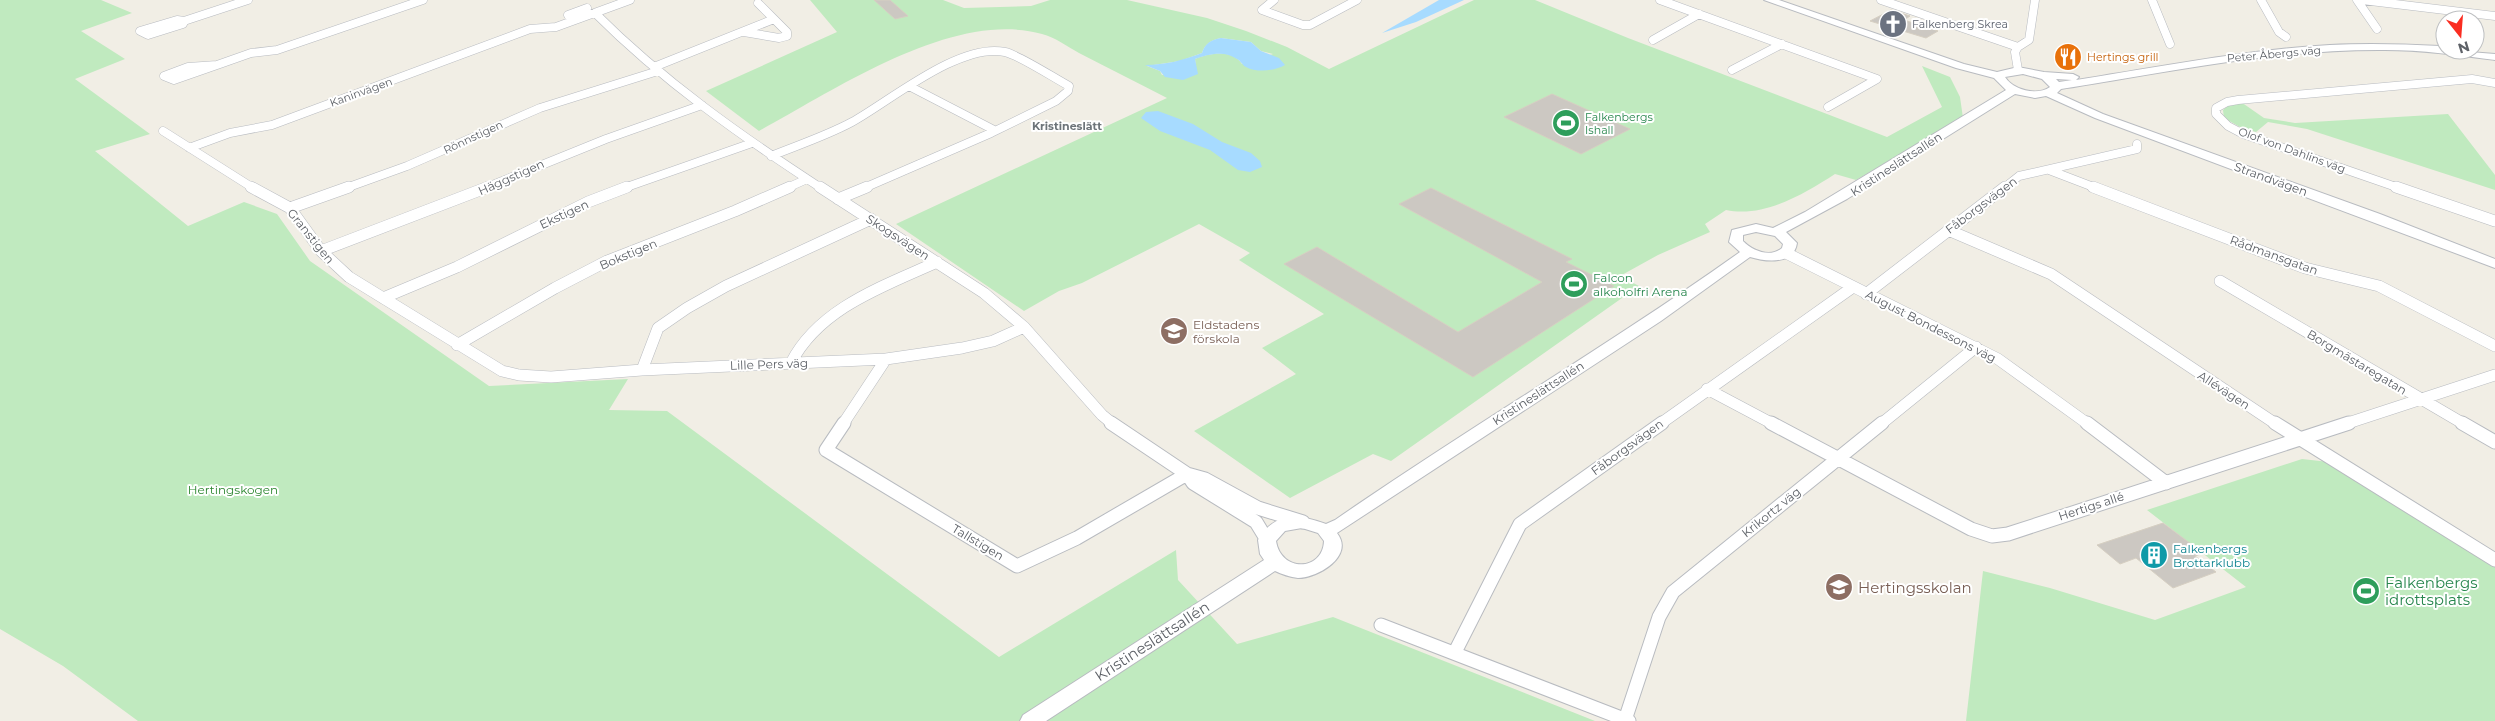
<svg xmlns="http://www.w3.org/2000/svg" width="2495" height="721" viewBox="0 0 2495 721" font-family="Montserrat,sans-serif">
<rect width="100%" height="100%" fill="#f1eee5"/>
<path fill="#c0eabf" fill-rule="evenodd" d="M 0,0 L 101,0 L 132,13 L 81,31 L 125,59 L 75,79 L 150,134 L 95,151 L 188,226 L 244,202 L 277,214 L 310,261 L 489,386 L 628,379 L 609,410 L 667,411 L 999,657 L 1176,550 L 1178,580 L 1237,644 L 1333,617 L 1595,721 L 138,721 L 63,666 L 0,629 Z
M 810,0 L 943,0 L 964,8 L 1031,6 L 1050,0 L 1127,0 L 1207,18 L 1246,31 L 1287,47 L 1329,69 L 1474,0 L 1535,0 L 1628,38 L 1887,137 L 1942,107 L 1922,66 L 1950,77 L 1960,97 L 1963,118 L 1856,180 L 1835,174 C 1804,194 1764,218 1726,210 L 1705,224 L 1710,232 L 1658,255 L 1620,276 L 1639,286 L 1391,461 L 1373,454 L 1290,498 L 1194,431 L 1296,374 L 1262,348 L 1324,314 L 1239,260 L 1250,253 L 1199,224 L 1082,283 L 1059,291 L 1024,311 L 896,224 L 1167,98 C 1138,83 1108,68 1079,53 C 1068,47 1055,37 1042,34 C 953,9 835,90 759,131 L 706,91 L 837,32 ZM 1221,38 L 1251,42 L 1261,51 L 1273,54 L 1242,64 C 1232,49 1210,53 1195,59 L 1196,67 L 1162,75 L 1160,71 L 1147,66 L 1180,61 L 1202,53 C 1205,43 1212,40 1221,38 Z
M 2241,102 L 2264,118 L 2295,123 L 2448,114 L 2495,175 L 2495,190 L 2307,129 L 2268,122 L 2256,132 L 2240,127 L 2224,118 L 2223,110 L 2230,104 Z
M 2302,459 L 2329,462 L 2495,567 L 2495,721 L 1966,721 L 1983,571 L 2050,588 L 2155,620 L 2246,587 L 2147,510 Z"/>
<path fill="#a7dbff" d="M 1439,0 L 1464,0 L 1416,22 L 1382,33 Z
M 1221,38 L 1251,42 L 1261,51 L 1279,58 L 1285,65 C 1274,71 1257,73 1246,67 C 1242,65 1241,61 1237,59 C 1225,50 1208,54 1195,59 L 1198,74 L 1183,80 L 1165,77 L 1160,71 L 1145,65 C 1165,65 1184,60 1202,53 C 1205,43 1211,40 1221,38 Z
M 1158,111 L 1193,124 L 1222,142 L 1251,153 L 1260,161 L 1262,167 L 1250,172 L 1238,170 L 1210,150 L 1160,131 L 1141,118 L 1146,112 Z"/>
<path fill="#ccc8c2" stroke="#d6cfc2" d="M 874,0 L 890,0 L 908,16 L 895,19 Z
M 1891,10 L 1910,16 L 1904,20 L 1938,31 L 1926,38 L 1870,21 Z
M 1552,94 L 1630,129 L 1581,154 L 1504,117 Z
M 1431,188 L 1572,259 L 1566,262 L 1614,286 L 1473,377 L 1284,264 L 1317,247 L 1458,332 L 1542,282 L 1399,204 Z
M 2163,523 L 2203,553 L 2195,556 L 2216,572 L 2173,588 L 2136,558 L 2120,564 L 2097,545 Z"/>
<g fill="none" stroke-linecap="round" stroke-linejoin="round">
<g stroke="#b8bbc0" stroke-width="9">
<path id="minor-far2" d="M 1274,0 L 1262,10 L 1303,25 L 1310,25 L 1357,0
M 1660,0 L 1877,79 L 1828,107
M 1881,0 L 2018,47
M 2152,0 L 2170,44
M 2261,0 L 2279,32 L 2286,37
M 2357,0 L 2377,29
M 2362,0 L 2495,16
M 595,13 C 663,81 741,136 821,188
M 568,15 L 587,8
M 177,20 L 184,21 L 183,24 L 148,35 L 140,31 Z
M 184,21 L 248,0
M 744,32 L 779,38 L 787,36 L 787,32 L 774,19
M 1653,40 L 1699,14
M 2018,47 L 2029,40 L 2035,0
M 2018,47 L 2015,52 L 2018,70
M 217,65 L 174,80 L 164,76 L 188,67 Z
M 217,65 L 251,53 L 277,50 L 423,0
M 654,67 L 774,19 L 758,3
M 1732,70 L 1782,44
M 909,86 L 994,130
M 163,131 L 253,188
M 189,148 L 230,133 L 272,125 L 530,29 L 556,27 L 630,0
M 771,156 C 798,145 826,136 852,122 C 890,101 960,42 1005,52 C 1019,55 1054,78 1069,86 L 1068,91 L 1056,101 L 991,133 L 864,188
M 2049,170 L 2096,188
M 346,188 L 407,166 L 540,108 L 658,71
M 485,188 L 606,139 L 702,105
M 624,188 L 752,143
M 787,188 L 807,179
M 2004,188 L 2019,176 L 2137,149 L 2137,144
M 2399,188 L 2243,134 L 2228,126 L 2216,114 L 2216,108 L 2227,102 L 2238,100 L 2472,79 L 2495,83"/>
</g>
<g stroke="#b8bbc0" stroke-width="12">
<path id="minor-far1" d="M 251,187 L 290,208 L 321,251 L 349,277 L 502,371 L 519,375 L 551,377 L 642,370 L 886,359 L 962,348 L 993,341 L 1024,327
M 820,187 L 984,293 L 1024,327 L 1102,415 L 1113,424
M 2093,187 L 2305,268 L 2379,286 L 2495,346
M 2396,187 L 2495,221
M 838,199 L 867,187
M 290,208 L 349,187
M 1948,230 L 2051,274 L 2276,424
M 321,251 L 488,187
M 1786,253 L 1998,359 L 2088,424
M 2220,281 L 2464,424
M 1866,294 L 2005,187
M 383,298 L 457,267 L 588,202 L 627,187
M 457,345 L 555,288 L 607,261 L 735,211 L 790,187
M 791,363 C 819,308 884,286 937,262
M 642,370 L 658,328 L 687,308 L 726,286 L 871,219
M 1707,389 L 1773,424
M 843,424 L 886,359
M 1660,424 L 1853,287
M 1881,424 L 1976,347
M 2345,424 L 2495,375"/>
</g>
<g stroke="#b8bbc0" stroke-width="15">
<path id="minor" d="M 844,423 L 826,450 L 1017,566 L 1077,538 L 1187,474
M 1111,423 L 1187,474 L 1193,483 L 1256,522 L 1267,540
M 1771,423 L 1971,529 L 1992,536 L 2008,534 L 2349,423
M 2087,423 L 2166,483
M 2275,423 L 2495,560
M 2462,423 L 2495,442
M 1187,474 L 1205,479 L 1258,508 L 1303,522
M 1381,625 L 1629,721
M 1455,652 L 1520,524 L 1662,423
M 1625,720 L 1659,617 L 1673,592 L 1882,423"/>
</g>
<g stroke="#b8bbc0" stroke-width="2">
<path id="tertiary" d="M 1764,0 L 1779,0 L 1964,64 L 1997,72 L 2018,67 L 2044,72 L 2073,74 L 2079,77 L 2076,80 C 2160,67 2244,50 2330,45 C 2366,43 2403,44 2440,46 L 2445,47 L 2445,50 L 2495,54 L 2495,60 C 2458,55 2422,50 2385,50 C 2277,49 2168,72 2061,89 L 2057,93 L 2103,114 L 2380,214 L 2495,259 L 2495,268 L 2095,118 L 2046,96 L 2035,98 L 2015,94 L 1847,199 L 1786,232 L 1797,243 C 1794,265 1766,262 1750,257 L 1661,321 L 1337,533 C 1355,556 1318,578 1298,578 C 1291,577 1281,574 1275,571 L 1046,721 L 1020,721 L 1023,715 L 1264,560 L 1260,554 L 1258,540 C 1275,511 1299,514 1326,524 L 1335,520 C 1468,428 1608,346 1740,252 L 1729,242 L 1732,230 L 1756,224 L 1773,228 L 1805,212 L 2006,90 L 1994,78 L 1956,68 ZM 2023,74 L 2042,79 L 2050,87 C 2037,96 2013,90 2005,77 ZM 2056,79 L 2072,80 L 2059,82 ZM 1756,232 L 1775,236 L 1783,244 L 1782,248 C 1770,258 1753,251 1743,241 L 1743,235 ZM 1302,528 L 1318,533 L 1324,541 C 1323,571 1281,573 1276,541 L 1285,531 Z"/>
</g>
<use href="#minor-far2" stroke="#fff" stroke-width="8"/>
<use href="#minor-far1" stroke="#fff" stroke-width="11"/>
<use href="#minor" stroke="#fff" stroke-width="13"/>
<use href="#tertiary" fill="#fff" fill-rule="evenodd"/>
</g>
<defs>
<g id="church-disc" transform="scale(1.4375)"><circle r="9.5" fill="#6b7280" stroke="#fff"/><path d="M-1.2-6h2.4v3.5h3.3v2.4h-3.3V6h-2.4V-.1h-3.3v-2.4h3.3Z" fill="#fff"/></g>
<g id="restaurant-disc" transform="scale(1.4375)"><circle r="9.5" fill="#e8710a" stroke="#fff"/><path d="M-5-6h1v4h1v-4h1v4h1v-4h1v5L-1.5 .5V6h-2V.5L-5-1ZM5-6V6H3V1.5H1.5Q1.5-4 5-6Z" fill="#fff"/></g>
<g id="stadium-disc" transform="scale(1.4375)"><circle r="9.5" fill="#2e9e5b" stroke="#fff"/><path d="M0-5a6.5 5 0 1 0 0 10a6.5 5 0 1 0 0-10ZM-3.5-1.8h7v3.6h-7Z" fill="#fff"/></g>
<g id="school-disc" transform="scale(1.4375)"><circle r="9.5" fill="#8d6e63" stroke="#fff"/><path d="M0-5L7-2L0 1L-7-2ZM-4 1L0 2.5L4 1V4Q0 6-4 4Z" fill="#fff"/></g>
<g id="building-disc" transform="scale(1.4375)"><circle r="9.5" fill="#0f9aa8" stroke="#fff"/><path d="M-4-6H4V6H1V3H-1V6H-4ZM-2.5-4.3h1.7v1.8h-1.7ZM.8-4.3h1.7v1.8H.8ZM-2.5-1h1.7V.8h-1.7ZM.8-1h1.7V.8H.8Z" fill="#fff"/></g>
</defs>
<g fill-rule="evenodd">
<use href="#church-disc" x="1893" y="24"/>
<use href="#restaurant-disc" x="2068" y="57"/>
<use href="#stadium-disc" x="1566" y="123"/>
<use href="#stadium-disc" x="1574" y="284"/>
<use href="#school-disc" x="1174" y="331"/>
<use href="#building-disc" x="2154" y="555"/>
<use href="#school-disc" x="1839" y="587"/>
<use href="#stadium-disc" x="2366" y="591"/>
</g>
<g text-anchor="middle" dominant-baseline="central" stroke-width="4" stroke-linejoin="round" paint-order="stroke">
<g font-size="11" fill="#5b616d" stroke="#fff" text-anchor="start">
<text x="1912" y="24">Falkenberg Skrea</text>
</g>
<g font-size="11" fill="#5d6167" stroke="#fff">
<text transform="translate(2274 54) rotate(-5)">Peter Åbergs väg</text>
<text transform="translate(361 92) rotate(-20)">Kaninvägen</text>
<text transform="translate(473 137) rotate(-25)">Rönnstigen</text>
<text transform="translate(2292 150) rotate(20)">Olof von Dahlins väg</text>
</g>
<g font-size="11" fill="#c56008" stroke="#fff" text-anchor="start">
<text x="2087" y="57">Hertings grill</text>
</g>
<g font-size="11" fill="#27864d" stroke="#fff" text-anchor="start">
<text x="1585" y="117">Falkenbergs<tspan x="1585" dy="13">Ishall</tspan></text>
</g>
<g font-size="11" font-weight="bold" fill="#6d7479" stroke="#fff">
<text x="1067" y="126">Kristineslätt</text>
</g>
<g font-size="12" fill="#5d6167" stroke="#fff">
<text transform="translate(1896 164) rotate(-33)">Kristineslättsallén</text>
<text transform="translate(511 177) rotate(-24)">Häggstigen</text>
<text transform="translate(2271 179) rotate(20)">Strandvägen</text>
<text transform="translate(1981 205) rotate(-37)">Fåborgsvägen</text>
<text transform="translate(564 214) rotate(-25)">Ekstigen</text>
<text transform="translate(311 236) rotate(51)">Granstigen</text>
<text transform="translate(898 237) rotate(33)">Skogsvägen</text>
<text transform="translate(628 254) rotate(-23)">Bokstigen</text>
<text transform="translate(2274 255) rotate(20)">Rådmansgatan</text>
<text transform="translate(1931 326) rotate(27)">August Bondessons väg</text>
<text transform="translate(2357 362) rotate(31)">Borgmästaregatan</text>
<text transform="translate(769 364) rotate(-2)">Lille Pers väg</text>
<text transform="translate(2224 390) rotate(33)">Allévägen</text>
<text transform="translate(1538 393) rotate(-33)">Kristineslättsallén</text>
<text transform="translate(1627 447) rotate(-36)">Fåborgsvägen</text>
<text transform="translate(2091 506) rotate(-18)">Hertigs allé</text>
<text transform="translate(1771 512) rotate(-39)">Krikortz väg</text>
<text transform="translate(978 542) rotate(31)">Tallstigen</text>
</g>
<g font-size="12" fill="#27864d" stroke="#fff" text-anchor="start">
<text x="1593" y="277">Falcon<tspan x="1593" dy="14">alkoholfri Arena</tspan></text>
</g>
<g font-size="12" fill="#785e54" stroke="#fff" text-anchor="start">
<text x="1193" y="324">Eldstadens<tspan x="1193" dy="14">förskola</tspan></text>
</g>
<g font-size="12" fill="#2c862f" stroke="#fff">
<text x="233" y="489">Hertingskogen</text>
</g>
<g font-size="12" fill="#0d838f" stroke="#fff" text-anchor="start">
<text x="2173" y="548">Falkenbergs<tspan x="2173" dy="14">Brottarklubb</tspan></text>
</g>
<g font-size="15" fill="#27864d" stroke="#fff" text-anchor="start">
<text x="2385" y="582">Falkenbergs<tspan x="2385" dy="17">idrottsplats</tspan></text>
</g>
<g font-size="15" fill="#785e54" stroke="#fff" text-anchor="start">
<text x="1858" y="587">Hertingsskolan</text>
</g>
<g font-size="15" fill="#5d6167" stroke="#fff">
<text transform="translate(1152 641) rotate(-33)">Kristineslättsallén</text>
</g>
</g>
<g transform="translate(2460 35) rotate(163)"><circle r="24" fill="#ffffff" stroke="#bec0c2"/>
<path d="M0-4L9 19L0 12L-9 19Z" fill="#fa2d21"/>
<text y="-8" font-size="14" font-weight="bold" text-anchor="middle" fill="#5d6167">N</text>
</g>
</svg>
